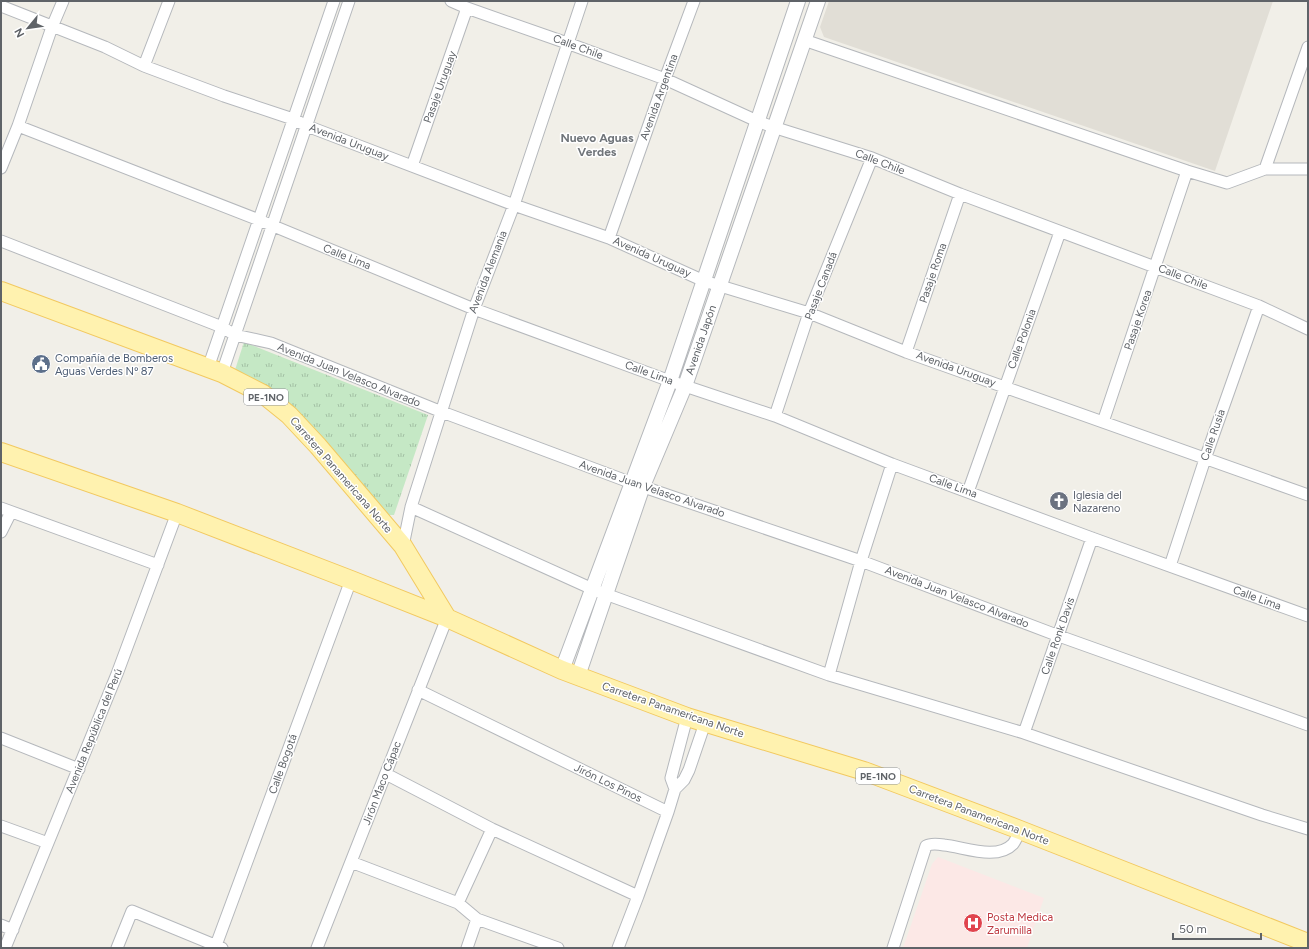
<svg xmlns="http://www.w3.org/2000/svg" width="1309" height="949" viewBox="0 0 1309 949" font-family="Figtree,sans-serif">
<defs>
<pattern id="grass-tufts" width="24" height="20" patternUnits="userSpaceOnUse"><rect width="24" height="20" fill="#c5e8c5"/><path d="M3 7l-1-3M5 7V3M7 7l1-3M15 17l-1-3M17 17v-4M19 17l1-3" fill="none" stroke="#a3c0a4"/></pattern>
</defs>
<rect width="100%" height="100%" fill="#f1efe8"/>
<path fill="#e1ded6" d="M 829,1 L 1273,1 L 1215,171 L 824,37 L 820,27 Z"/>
<path fill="#fce8e6" d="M 938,857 L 1044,898 L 1027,948 L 903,948 L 932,864 Z"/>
<path fill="url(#grass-tufts)" d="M 244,342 L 428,415 L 394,515 L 383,515 L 235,370 Z"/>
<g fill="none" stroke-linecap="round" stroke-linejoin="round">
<g stroke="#b5b8bc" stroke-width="13">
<path id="minor" d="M 451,1 L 467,8 L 567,43 L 665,79 L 757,121 L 773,127 L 872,158 L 960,194 L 1259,306 L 1308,329
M 1,6 L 105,47 L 144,66 L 224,96 L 293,119 L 307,126 L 514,205 L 609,238 L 704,281 L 809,313 L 906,352 L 1308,495
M 804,40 L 1187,171 L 1227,183 L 1265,169 L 1308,169
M 144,66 L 169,1
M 18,126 L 259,220 L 474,309 L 670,381 L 775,416 L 892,464 L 1092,538 L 1308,616
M 412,166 L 467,8
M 1,168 L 18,126 L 52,27 L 63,1
M 1265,169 L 1308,47
M 609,238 L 665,79 L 694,1
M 1,241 L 222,327 L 235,335 L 271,343 L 442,412 L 632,483 L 861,561 L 1059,636 L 1308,725
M 906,352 L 960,194
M 208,368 L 334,1
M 222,373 L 349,1
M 775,416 L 809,313 L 872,158
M 1103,422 L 1187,171
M 968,492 L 1060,232
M 411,507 L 597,591 L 829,675 L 1024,733 L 1262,815 L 1308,829
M 1,508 L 158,565
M 1,532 L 11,512
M 403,546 L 411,507 L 474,309 L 514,205 L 582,1
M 1170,566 L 1205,459 L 1259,306
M 829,675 L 861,561 L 892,464
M 418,690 L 668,812 L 638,896 L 618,948
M 1024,733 L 1092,538
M 1,738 L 79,769
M 386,774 L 492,829 L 638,896
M 675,789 L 671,778 L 687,717
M 668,812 L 675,789 L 684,780 L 689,770 L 705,723
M 1,826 L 48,843
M 351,862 L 458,903 L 477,919 L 558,948
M 458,903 L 492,829
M 1,925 L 13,930
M 5,948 L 117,674 L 177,513
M 117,948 L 132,911 L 222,948
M 215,948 L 351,580
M 317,948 L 447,618
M 467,948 L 477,919
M 893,948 L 926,846 C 931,843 938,844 944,845 C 964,847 997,861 1013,844 C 1016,840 1018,835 1020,830"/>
</g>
<g stroke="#b5b8bc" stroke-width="16">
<path id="tertiary" d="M 562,670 L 670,381 L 798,1
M 578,676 L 643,486 L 685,386 L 818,1"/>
</g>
<g stroke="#f2c960" stroke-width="20">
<path id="primary" d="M 1,291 L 222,373 L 263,394 L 289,415 L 318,446 L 403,546 L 447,618
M 1,452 L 177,513 L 351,580 L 447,618 L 562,670 L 687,717 L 864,771 L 1020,830 L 1308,943"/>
</g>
<use href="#minor" stroke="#fff" stroke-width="11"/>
<use href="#tertiary" stroke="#fff" stroke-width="14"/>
<use href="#primary" stroke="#fff2af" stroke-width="18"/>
</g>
<defs>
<g id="civic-disc" transform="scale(1)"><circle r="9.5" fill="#5c6f8a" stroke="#fff"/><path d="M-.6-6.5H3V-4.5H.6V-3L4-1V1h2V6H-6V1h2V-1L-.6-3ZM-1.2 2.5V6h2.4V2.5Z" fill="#fff"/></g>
<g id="church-disc" transform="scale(1)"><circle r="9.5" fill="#6b7280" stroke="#fff"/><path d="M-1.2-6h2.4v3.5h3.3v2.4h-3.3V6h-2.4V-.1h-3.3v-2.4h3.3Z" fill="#fff"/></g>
<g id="hospital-disc" transform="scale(1)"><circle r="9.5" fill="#e0444e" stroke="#fff"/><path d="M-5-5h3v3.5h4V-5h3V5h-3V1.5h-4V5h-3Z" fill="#fff"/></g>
</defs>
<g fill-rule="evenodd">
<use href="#civic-disc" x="41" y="364"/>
<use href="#church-disc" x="1059" y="501"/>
<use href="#hospital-disc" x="973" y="923"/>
</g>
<g text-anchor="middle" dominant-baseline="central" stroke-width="3" stroke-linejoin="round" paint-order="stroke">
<g fill="#fff" stroke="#8f9295" stroke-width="1">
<rect x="244" y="389" width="44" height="16" rx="3"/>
<rect x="856" y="768" width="44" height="16" rx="3"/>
</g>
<g font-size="10" font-weight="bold" fill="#5f6368">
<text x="266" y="397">PE-1NO</text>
<text x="878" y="776">PE-1NO</text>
</g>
<g font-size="11" fill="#5f6368" stroke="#fff">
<text transform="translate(578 47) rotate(20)">Calle Chile</text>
<text transform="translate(440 87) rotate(-70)">Pasaje Uruguay</text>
<text transform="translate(659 97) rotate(-70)">Avenida Argentina</text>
<text transform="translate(349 142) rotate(21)">Avenida Uruguay</text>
<text transform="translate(880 162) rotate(21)">Calle Chile</text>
<text transform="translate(347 257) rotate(22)">Calle Lima</text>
<text transform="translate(652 257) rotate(24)">Avenida Uruguay</text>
<text transform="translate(488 272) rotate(-69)">Avenida Alemania</text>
<text transform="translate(933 273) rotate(-71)">Pasaje Roma</text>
<text transform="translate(1183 277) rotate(21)">Calle Chile</text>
<text transform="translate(821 286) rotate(-69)">Pasaje Canadá</text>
<text transform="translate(1138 320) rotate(-71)">Pasaje Korea</text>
<text transform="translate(1022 339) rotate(-70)">Calle Polonia</text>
<text transform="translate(701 340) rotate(-71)">Avenida Japón</text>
<text transform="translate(956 369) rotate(20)">Avenida Uruguay</text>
<text transform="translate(649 373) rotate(20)">Calle Lima</text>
<text transform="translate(349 375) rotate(22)">Avenida Juan Velasco Alvarado</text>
<text transform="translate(1213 435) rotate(-71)">Calle Rusia</text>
<text transform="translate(341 475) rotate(49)">Carretera Panamericana Norte</text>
<text transform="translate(953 486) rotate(20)">Calle Lima</text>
<text transform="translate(652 489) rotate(19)">Avenida Juan Velasco Alvarado</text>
<text transform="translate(957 597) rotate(21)">Avenida Juan Velasco Alvarado</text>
<text transform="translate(1257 598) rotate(20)">Calle Lima</text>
<text transform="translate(1058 636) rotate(-71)">Calle Ronk Davis</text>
<text transform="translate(673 710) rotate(19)">Carretera Panamericana Norte</text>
<text transform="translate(94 731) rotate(-68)">Avenida República del Perú</text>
<text transform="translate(283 764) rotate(-70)">Calle Bogotá</text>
<text transform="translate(382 783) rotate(-69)">Jirón Maco Cápac</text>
<text transform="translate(608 783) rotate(26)">Jirón Los Pinos</text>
<text transform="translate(979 815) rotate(21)">Carretera Panamericana Norte</text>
</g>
<g font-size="11" fill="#4e5e75" stroke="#fff" text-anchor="start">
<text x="55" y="358">Compañía de Bomberos<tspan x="55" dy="13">Aguas Verdes Nº 87</tspan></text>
</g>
<g font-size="11" fill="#5b616d" stroke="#fff" text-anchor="start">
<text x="1073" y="495">Iglesia del<tspan x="1073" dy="13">Nazareno</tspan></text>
</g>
<g font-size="11" fill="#be3a42" stroke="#fff" text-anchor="start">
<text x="987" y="917">Posta Medica<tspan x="987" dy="13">Zarumilla</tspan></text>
</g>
<g font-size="12" font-weight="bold" fill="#70757a" stroke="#fff">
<text x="597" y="138">Nuevo Aguas<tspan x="597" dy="14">Verdes</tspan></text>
</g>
</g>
<rect width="1309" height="949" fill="none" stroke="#5f6368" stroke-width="4"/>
<g transform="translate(28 28) rotate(241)" stroke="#ffffff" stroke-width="3" paint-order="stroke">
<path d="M0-3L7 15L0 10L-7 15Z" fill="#5f6368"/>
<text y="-6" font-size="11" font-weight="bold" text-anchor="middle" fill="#5f6368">N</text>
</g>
<path d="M1173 933v6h88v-6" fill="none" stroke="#5f6368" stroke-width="2"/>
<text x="1179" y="933" font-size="12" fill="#5f6368" stroke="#ffffff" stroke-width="3" paint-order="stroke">50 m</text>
</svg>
